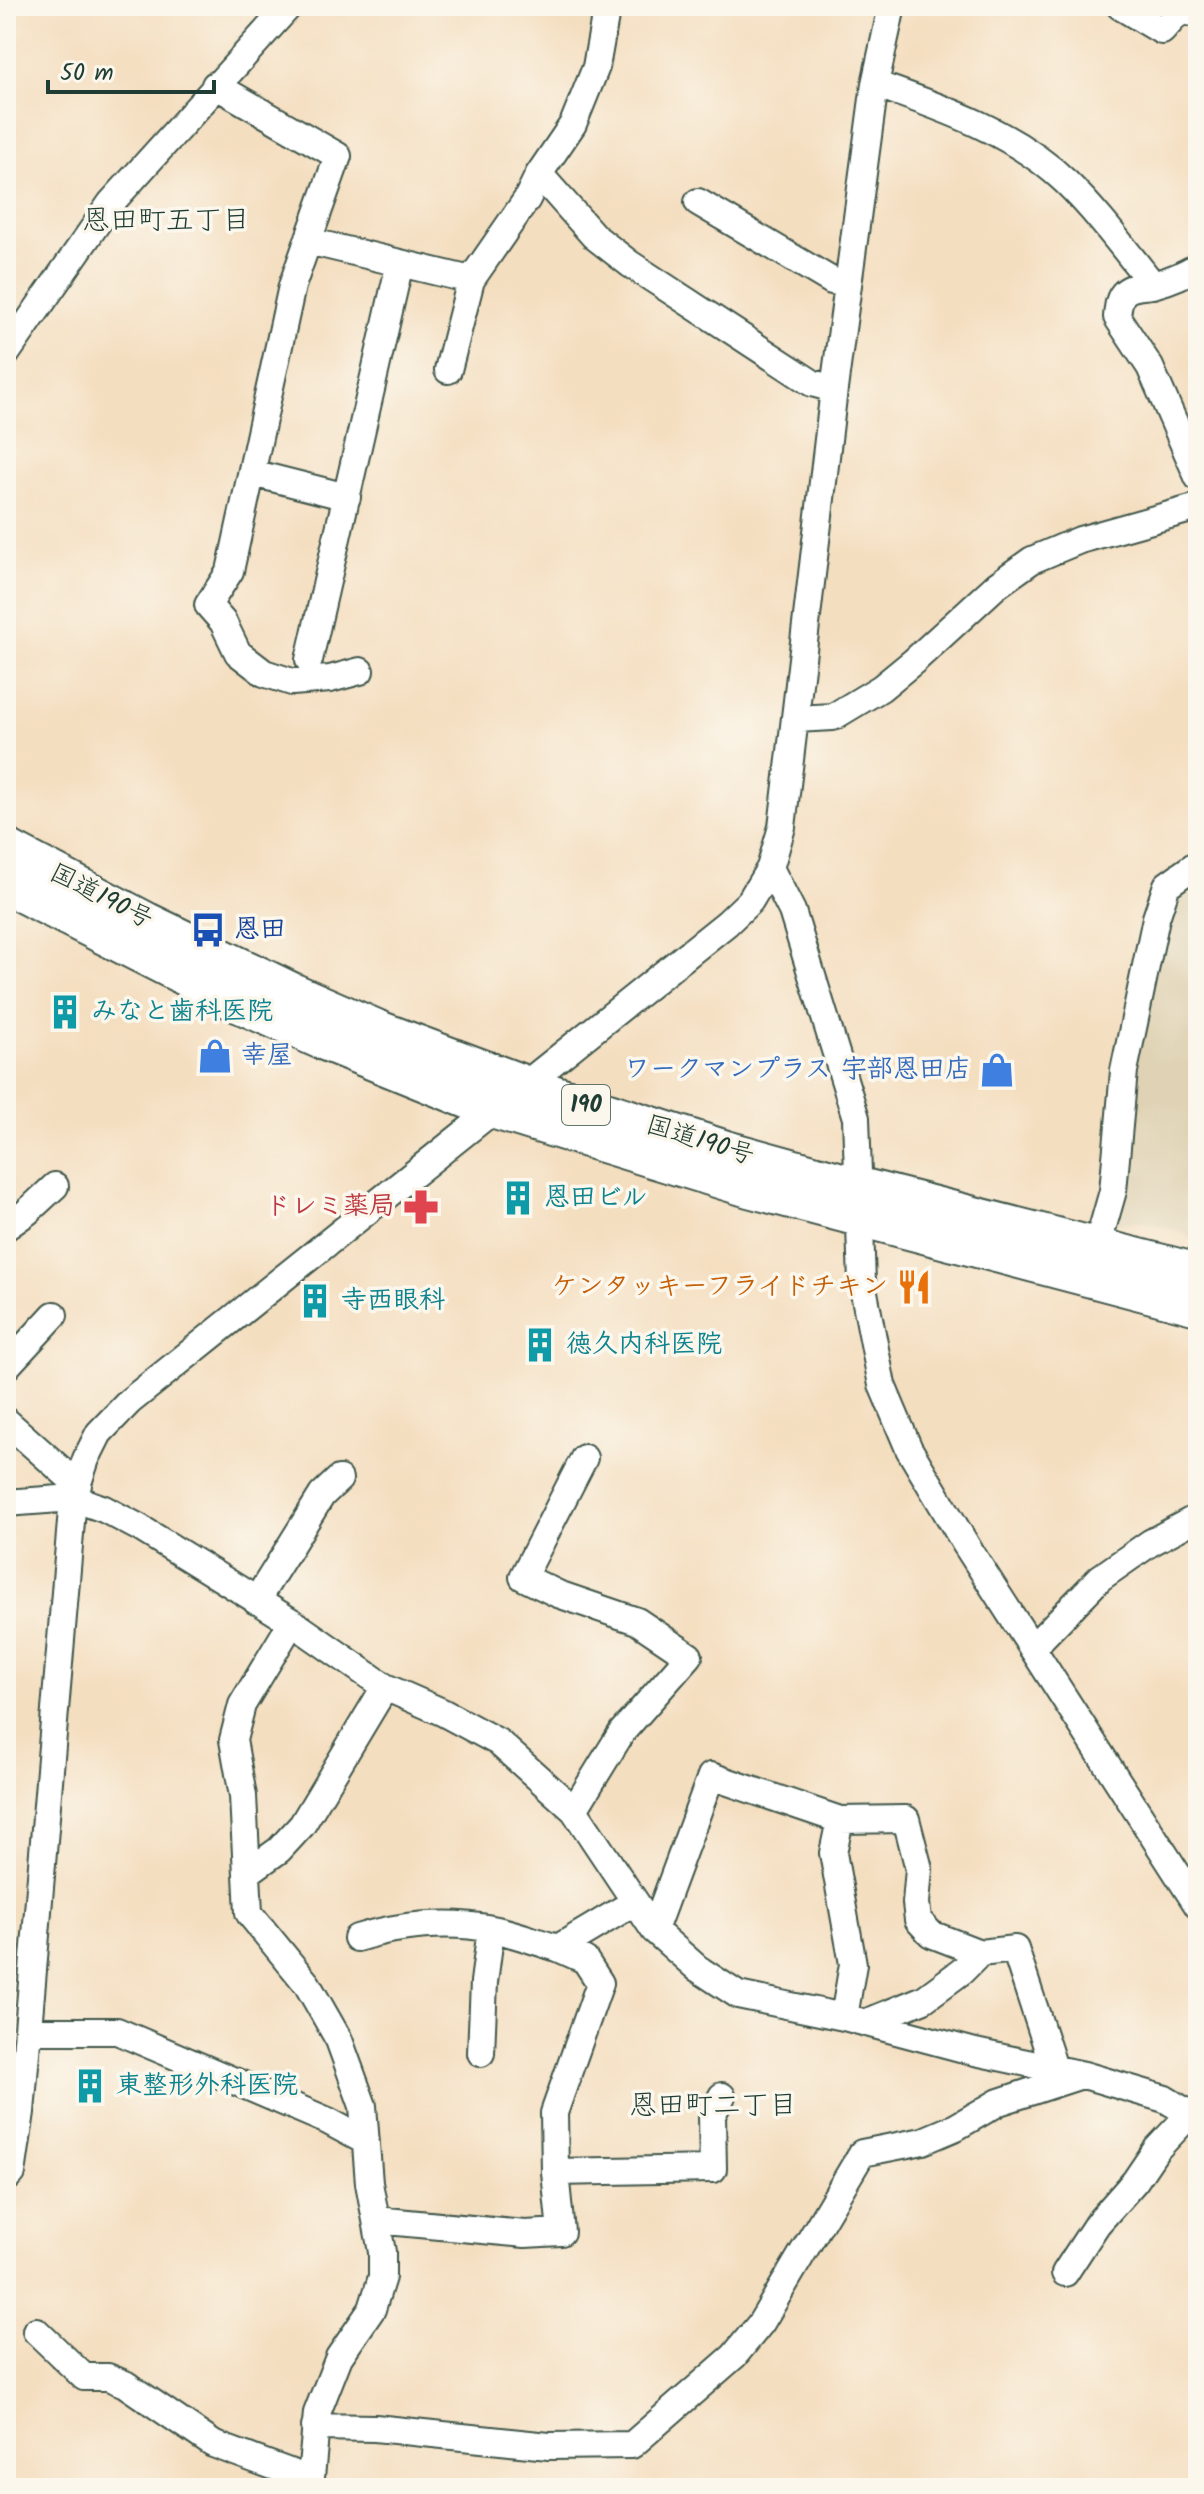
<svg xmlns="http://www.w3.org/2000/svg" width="1204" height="2494" viewBox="0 0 1204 2494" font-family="Kalam,'Klee One',sans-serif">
<rect width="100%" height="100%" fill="#fbf7ec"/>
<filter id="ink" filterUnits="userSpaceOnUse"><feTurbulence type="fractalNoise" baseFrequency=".0125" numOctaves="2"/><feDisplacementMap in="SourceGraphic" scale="16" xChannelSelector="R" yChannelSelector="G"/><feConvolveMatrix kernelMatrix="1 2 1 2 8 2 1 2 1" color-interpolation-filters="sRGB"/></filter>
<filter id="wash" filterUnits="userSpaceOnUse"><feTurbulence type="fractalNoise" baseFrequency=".006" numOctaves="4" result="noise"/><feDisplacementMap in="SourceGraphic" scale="32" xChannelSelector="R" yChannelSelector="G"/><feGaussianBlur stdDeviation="1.8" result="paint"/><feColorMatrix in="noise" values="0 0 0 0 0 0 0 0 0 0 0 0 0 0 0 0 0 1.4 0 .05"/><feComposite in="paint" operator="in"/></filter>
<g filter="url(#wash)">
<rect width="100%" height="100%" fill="#f4dec0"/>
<path fill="#e0d3b5" d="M 1198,872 L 1198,1246 L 1183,1232 L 1139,1221 L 1116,1224 L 1129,1077 L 1176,884 Z"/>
</g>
<g filter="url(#ink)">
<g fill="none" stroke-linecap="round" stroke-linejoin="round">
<g stroke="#3f5549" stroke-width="30">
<path id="minor" d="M 1120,6 L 1162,31 L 1180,11 L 1198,14
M 875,84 C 941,107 1014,132 1066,182 C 1098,213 1125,250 1153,285
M 215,85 L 338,156 L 292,286 L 230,571 L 208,605 L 223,622 L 238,653 L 264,673 L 292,682 L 330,679 L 360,671
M 539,174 L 594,236 L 630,264 L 812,383 L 834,389
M 698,202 L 832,281 L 848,284
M 308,241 L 471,280
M 1198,266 C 1185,274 1171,280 1156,284 C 1146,287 1133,285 1125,292 C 1118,298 1118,309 1117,317 L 1150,367 L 1198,477
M 6,354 L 111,203 L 289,6
M 448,370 L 471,280 L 527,199 L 539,174 L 573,124 L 596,67 L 607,6
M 252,473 L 347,497
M 309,660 L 400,263
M 796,719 L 833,717 L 881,688 L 914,661 L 997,585 L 1032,560 L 1080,540 L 1198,507
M 770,868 L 792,911 L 856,1118 L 862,1282 L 882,1385 L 909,1449 L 966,1545 L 1198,1906
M 6,1227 L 27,1212 L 55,1186
M 1097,1247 L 1113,1191 L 1124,1071 L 1156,918 L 1167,885 L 1198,863
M 6,1367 L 54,1315
M 6,1421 L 78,1485
M 6,1503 L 73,1498 L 104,1509 L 140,1528 L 292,1622 L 385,1687 L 442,1712 L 498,1742 L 574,1810 L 654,1930 L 697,1968 L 738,1995 L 844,2017 L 975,2052 L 1084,2075 L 1165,2099 L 1198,2119
M 256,1601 L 322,1495 L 339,1479
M 292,1622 L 242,1705 L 233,1740 L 243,1796 L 249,1913 L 307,1984 L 339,2040 L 363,2106 L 369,2183 L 382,2252 L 382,2277 L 372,2309 L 339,2357 L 317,2413 L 310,2488
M 1032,1648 L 1100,1578 L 1150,1543 L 1198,1517
M 574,1810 L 622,1732 L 689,1656 L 637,1621 L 558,1594 L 523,1577 L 584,1458
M 840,1820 L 833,1853 L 853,1964 L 844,2017
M 247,1873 L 279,1850 L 302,1825 L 385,1687
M 654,1930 L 711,1776 L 840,1820 L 906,1819 L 919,1869 L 916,1903 L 918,1920 L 931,1934 L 980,1953 L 1015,1949 L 1054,2068
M 357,1938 C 399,1925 449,1920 492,1929 C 514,1933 536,1942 558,1948 L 635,1902
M 865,2023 L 924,1999 L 962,1971 L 980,1953
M 28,2031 L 117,2031 L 328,2121 L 365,2141
M 481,2053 L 484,1982 L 491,1929
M 555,2172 L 713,2169 L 712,2115 L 722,2096
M 6,2179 L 12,2173 L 21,2112 L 73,1498 L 86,1459 L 99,1433 L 130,1401 L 727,923 L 750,901 L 770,868 L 782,827 L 834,389 L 875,84 L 892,6
M 376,2220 L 525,2234 L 561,2232 L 555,2172 L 554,2113 L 600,1983 L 585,1960 L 558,1948
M 1065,2273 L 1097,2224 L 1135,2181 L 1156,2150 L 1190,2114
M 36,2331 L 84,2377 L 108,2377 L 125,2384 L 213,2444 L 311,2480
M 315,2427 L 375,2428 L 549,2446 L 632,2445 L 734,2356 L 761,2323 L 862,2153 L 923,2141 L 956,2127 L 999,2102 L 1082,2075"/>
</g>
<g stroke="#3f5549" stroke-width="42">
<path id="highway" d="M 6,848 L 147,922 L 294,993 L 381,1031 L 525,1085 L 726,1150 L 860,1187 L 1198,1273
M 6,885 L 238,1003 L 322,1040 L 492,1109 L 749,1188 L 1198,1306"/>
</g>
<use href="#minor" stroke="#fff" stroke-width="26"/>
<use href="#highway" stroke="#fff" stroke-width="38"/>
</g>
</g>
<defs>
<g id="bus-bare" transform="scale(2.76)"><path d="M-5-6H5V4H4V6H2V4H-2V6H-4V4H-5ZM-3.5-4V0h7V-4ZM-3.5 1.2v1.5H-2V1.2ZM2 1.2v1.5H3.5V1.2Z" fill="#1a4fb4" stroke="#fbf7ec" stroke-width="2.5" paint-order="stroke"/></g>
<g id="building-bare" transform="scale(2.76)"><path d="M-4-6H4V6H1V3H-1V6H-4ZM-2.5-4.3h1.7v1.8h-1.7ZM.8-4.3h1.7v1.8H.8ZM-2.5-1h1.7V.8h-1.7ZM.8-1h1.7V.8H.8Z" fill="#0f9aa8" stroke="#fbf7ec" stroke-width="2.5" paint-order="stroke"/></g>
<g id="shop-bare" transform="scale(2.76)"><path d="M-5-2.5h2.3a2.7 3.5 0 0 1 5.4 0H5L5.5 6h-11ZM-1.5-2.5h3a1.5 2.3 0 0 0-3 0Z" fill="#3f7fe0" stroke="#fbf7ec" stroke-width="2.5" paint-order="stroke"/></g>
<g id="pharmacy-bare" transform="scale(2.76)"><path d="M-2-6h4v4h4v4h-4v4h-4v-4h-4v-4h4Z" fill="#e0444e" stroke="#fbf7ec" stroke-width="2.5" paint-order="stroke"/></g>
<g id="restaurant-bare" transform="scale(2.76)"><path d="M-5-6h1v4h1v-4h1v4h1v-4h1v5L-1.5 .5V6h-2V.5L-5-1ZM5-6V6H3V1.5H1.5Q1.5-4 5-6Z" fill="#e8710a" stroke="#fbf7ec" stroke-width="2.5" paint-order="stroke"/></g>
</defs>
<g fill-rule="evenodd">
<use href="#bus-bare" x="208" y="930"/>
<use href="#building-bare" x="65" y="1012"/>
<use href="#shop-bare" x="215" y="1056"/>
<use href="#shop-bare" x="997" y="1070"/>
<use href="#building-bare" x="518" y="1198"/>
<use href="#pharmacy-bare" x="421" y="1207"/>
<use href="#restaurant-bare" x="914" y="1287"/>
<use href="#building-bare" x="315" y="1301"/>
<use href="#building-bare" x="540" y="1345"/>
<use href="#building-bare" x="90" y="2086"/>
</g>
<g text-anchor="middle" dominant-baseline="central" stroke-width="7" stroke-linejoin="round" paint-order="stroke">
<rect fill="#fbf7ec" stroke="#61756b" stroke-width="2" x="562" y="1085" width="48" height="40" rx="6"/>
<g font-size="24" font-weight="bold" fill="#1f3d34">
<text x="586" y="1105">190</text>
</g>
<g font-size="26" fill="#1f3d34" stroke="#fbf7ec">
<text transform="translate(101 897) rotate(27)">国道190号</text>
<text transform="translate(700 1141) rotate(17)">国道190号</text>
</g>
<g font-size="26" font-weight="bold" fill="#164399" stroke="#fbf7ec" text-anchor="start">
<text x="234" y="930">恩田</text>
</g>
<g font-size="26" font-weight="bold" fill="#0d838f" stroke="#fbf7ec" text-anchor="start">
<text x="91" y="1012">みなと歯科医院</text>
<text x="544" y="1198">恩田ビル</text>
<text x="341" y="1301">寺西眼科</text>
<text x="566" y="1345">徳久内科医院</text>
<text x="116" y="2086">東整形外科医院</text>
</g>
<g font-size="26" font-weight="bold" fill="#366cbe" stroke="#fbf7ec" text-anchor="start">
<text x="241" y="1056">幸屋</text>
<text x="971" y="1070" text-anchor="end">ワークマンプラス 宇部恩田店</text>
</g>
<g font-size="26" font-weight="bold" fill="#be3a42" stroke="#fbf7ec" text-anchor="end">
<text x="395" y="1207">ドレミ薬局</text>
</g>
<g font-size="26" font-weight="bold" fill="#c56008" stroke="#fbf7ec" text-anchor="end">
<text x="888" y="1287">ケンタッキーフライドチキン</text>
</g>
<g font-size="28" fill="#1f3d34" stroke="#fbf7ec">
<text x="166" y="221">恩田町五丁目</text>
<text x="713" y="2106">恩田町二丁目</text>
</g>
</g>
<rect width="1204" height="2494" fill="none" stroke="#fbf7ec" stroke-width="32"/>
<path d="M48 80v12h166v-12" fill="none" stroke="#1f3d34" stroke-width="4"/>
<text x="60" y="80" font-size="24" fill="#1f3d34" stroke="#fbf7ec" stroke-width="6" paint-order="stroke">50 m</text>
</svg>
